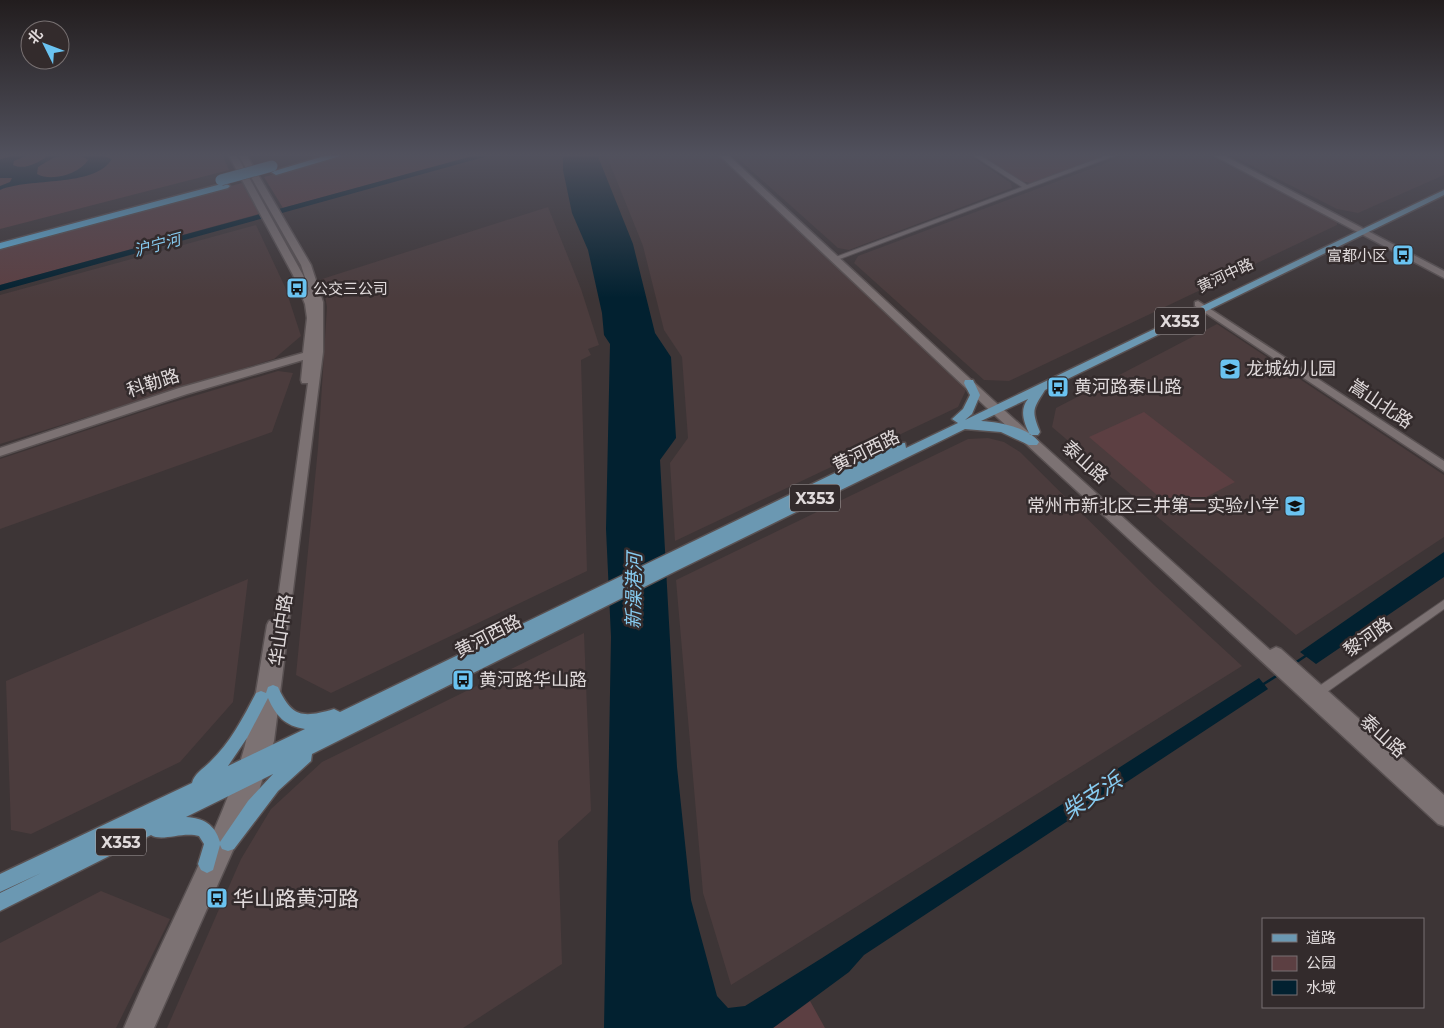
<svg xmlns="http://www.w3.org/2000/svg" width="1444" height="1028" viewBox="0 0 1444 1028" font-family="Montserrat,'Noto Sans SC',sans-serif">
<rect width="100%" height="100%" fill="#3d3536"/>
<path fill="#4b3c3d" d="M 606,154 L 717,154 L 966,390 L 958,407 L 675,541 L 670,463 L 688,438 L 682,357 L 664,330 L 643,246 Z
M 967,154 L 1011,183 L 1012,188 L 849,250 L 838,248 L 734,155 Z
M 1130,154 L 1206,154 L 1337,220 L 1337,225 L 1009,381 L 984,380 L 854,263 L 858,256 Z
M 1229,154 L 1444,154 L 1444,175 L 1358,213 L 1337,209 Z
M 548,207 L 581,289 L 599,345 L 588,349 L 591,355 L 581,360 L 587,571 L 331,693 L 296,675 L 318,448 L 327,307 L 322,279 Z
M 256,225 L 285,287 L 301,336 L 274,359 L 0,444 L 0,295 Z
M 1217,324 L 1444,475 L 1444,537 L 1296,635 L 1052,427 L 1056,408 Z
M 278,371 L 293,373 L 272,432 L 0,529 L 0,459 L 157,407 Z
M 988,438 L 1004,442 L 1020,452 L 1154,585 L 1242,666 L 731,985 L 703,893 L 676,580 L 968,439 Z
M 248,579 L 233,702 L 180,762 L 31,834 L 11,830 L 6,681 Z
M 584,633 L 591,811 L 558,841 L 562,964 L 463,1028 L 167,1028 L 241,859 L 271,809 L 322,762 Z
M 101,891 L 170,919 L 116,1028 L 0,1028 L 0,943 Z"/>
<path fill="#5c3f42" d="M 0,154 L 222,154 L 229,170 L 0,229 Z
M 349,154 L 480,154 L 283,208 L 264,177 Z
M 979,154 L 1110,154 L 1030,183 L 1020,181 Z
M 242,183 L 259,214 L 0,285 L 0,248 Z
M 1144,412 L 1235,482 L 1177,512 L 1089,437 Z
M 810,1001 L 825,1028 L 773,1028 Z"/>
<path fill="#022130" d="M 21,154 L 31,154 L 14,161 L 13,165 C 24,170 36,164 46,157 L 45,154 L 67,154 L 53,158 L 38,167 L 37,174 C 52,182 79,174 88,160 L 78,154 L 97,154 L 112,159 C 94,188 30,177 0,190 L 0,186 L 10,182 L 12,178 L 0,178 L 0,159 Z
M 480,154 L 495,154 L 0,291 L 0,285 Z
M 563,154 L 597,154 L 633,244 L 655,333 L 671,357 L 676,438 L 660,460 L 677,767 L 691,900 L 717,996 L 728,1008 L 745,1006 L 822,958 L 1259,678 L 1268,689 L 864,955 L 849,972 L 773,1028 L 604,1028 L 611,637 L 606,529 L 610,344 L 604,335 L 602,313 L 588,250 L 572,213 L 563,170 Z
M 1444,552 L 1444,577 L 1316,664 L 1300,652 Z"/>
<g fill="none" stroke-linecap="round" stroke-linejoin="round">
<path stroke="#022130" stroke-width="2.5" d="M 1295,663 L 1307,655
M 1262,685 L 1278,675"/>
<g stroke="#595152" stroke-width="2">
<path id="street" d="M 971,154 L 978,154 L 1027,185 L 1110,154 L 1119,154 L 837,260 L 833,260 L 833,258 L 1022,187 Z
M 1444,600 L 1444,609 L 1320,697 L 1316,699 L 1312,697 L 1311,694 L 1312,691 Z"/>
</g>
<g stroke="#595152" stroke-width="3">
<path id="secondary" d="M 228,154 L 236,154 L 303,275 L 310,293 L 301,265 L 238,154 L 246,154 L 311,265 L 323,302 L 323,352 L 274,741 L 258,794 L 154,1028 L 124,1028 C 159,945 202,866 234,781 C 252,732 258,677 267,625 L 269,621 L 275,620 L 308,383 L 302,383 L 301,380 L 303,360 L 187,394 L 0,456 L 0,448 L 179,388 L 303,353 L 307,318 L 305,304 L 293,275 Z
M 718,154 L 727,154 L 994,401 L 1270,650 L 1276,647 L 1281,649 L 1444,795 L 1444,826 L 1438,824 L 986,407 Z
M 1211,154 L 1221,154 L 1444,271 L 1444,278 Z
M 1198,301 L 1444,461 L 1444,471 L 1195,306 L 1195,302 Z"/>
</g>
<g stroke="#595152" stroke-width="3">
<path id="primary" d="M 1444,190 L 1444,195 L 1045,390 C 1033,409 1031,410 1040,432 L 1038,435 L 1030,435 C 1024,423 1019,410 1028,399 L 981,421 C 998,422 1028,427 1039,442 L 1037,445 L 1029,445 L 1001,432 L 965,429 L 674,572 L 312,754 L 311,761 L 278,791 L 234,849 L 228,851 L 222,849 L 220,845 L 213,870 L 207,873 L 201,870 L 198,864 L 204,844 L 199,836 C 183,831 162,842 151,835 L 0,911 L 0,893 L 41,873 L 0,892 L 0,874 L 192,783 C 194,774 203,769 210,762 C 230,743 243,718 256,693 L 261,691 L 266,693 L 268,687 L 273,685 L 278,687 C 292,718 303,718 334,709 L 340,712 L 897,443 L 905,443 L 906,448 L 958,423 L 952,419 L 963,409 L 970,395 L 964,383 L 965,380 L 973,380 L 980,395 L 972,414 L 965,420 ZM 268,698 C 276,716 285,726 305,729 L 228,766 L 247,738 ZM 273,774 L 248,801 L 220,842 C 215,825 204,818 186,817 Z"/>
</g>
<g stroke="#595152" stroke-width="3">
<path id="highway" d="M 331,154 L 347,154 L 276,175 L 271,172 Z
M 225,183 L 230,186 L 228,188 L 0,249 L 0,243 Z"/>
</g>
<use href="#street" fill="#7c7273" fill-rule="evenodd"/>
<use href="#secondary" fill="#7c7273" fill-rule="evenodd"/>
<use href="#primary" fill="#6b98b2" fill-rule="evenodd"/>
<use href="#highway" fill="#5fb1dc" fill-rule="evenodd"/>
<g stroke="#595152" stroke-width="12" stroke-linecap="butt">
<path id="highway-bridge" d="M 221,180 L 272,166"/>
</g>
<use href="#highway-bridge" stroke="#5fb1dc" stroke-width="11"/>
</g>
<linearGradient id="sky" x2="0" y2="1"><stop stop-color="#221d1e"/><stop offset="0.52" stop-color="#51515d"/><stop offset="1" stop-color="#51515d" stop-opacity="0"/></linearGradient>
<rect width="1444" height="298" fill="url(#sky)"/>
<defs>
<g id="bus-square" transform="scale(1.125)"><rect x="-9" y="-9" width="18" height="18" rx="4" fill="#6ac3f1" stroke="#332b2c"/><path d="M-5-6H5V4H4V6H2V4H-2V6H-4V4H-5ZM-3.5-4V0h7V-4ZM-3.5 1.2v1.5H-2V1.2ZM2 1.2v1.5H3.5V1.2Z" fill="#111"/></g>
<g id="school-square" transform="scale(1.125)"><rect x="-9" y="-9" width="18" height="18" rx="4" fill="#6ac3f1" stroke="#332b2c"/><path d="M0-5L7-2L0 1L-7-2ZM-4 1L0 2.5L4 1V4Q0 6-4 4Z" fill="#111"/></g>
</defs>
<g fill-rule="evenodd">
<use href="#bus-square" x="1403" y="255"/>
<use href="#bus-square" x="297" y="288"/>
<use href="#school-square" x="1230" y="369"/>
<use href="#bus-square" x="1058" y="387"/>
<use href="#school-square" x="1295" y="506"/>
<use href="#bus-square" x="463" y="680"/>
<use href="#bus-square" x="217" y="898"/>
</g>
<g text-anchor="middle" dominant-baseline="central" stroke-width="5" stroke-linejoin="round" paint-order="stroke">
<g font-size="15" fill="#e0dadb" stroke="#332b2c" text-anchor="end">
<text x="1387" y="255">富都小区</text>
<text x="313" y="288" text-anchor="start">公交三公司</text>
</g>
<g font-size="15" fill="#e0dadb" stroke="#332b2c">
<text transform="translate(1225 275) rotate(-25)">黄河中路</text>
</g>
<g font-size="16" font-style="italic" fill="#87cbf0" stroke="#332b2c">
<text transform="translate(157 245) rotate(-15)">沪宁河</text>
</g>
<g fill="#332b2c" stroke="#aca6a6" stroke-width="1">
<rect x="1155" y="307.5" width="50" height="27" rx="4"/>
<rect x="790" y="484.5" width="50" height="27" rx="4"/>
<rect x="96" y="828.5" width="50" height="27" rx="4"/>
</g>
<g font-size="16" font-weight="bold" fill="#e0dadb">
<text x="1180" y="321">X353</text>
<text x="815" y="498">X353</text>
<text x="121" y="842">X353</text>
</g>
<g font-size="18" fill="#e0dadb" stroke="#332b2c" text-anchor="start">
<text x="1246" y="369">龙城幼儿园</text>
<text x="1074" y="387">黄河路泰山路</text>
<text x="1279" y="506" text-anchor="end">常州市新北区三井第二实验小学</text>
<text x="479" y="680">黄河路华山路</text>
</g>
<g font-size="18" fill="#e0dadb" stroke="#332b2c">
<text transform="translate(153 383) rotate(-18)">科勒路</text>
<text transform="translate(1381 404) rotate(34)">嵩山北路</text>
<text transform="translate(866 451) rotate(-26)">黄河西路</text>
<text transform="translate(1085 462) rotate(42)">泰山路</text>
<text transform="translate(281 630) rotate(-82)">华山中路</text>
<text transform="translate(488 636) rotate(-27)">黄河西路</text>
<text transform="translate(1368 637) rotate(-35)">黎河路</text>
<text transform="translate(1383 736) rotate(42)">泰山路</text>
</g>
<g font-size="19" font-style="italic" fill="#87cbf0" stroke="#332b2c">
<text transform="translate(634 591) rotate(-89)">新澡港河</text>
</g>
<g font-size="21" fill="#e0dadb" stroke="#332b2c" text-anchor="start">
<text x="233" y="898">华山路黄河路</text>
</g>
<g font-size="22" font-style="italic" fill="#87cbf0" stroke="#332b2c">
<text transform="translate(1092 796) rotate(-33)">柴支浜</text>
</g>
</g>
<rect x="1262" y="918" width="162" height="90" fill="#332b2c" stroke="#787172"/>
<rect x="1272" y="934" width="25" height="8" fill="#6b98b2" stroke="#787172"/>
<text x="1306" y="943" font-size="15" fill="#e0dadb">道路</text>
<rect x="1272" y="956" width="25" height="15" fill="#5c3f42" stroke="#787172"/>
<text x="1306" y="968" font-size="15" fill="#e0dadb">公园</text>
<rect x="1272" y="980" width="25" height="15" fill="#022130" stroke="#787172"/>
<text x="1306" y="993" font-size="15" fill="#e0dadb">水域</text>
<g transform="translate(45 45) rotate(312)"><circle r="24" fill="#332b2c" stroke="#787172"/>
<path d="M0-4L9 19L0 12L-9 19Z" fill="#6ac3f1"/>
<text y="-8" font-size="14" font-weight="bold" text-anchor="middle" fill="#e0dadb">北</text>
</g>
</svg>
